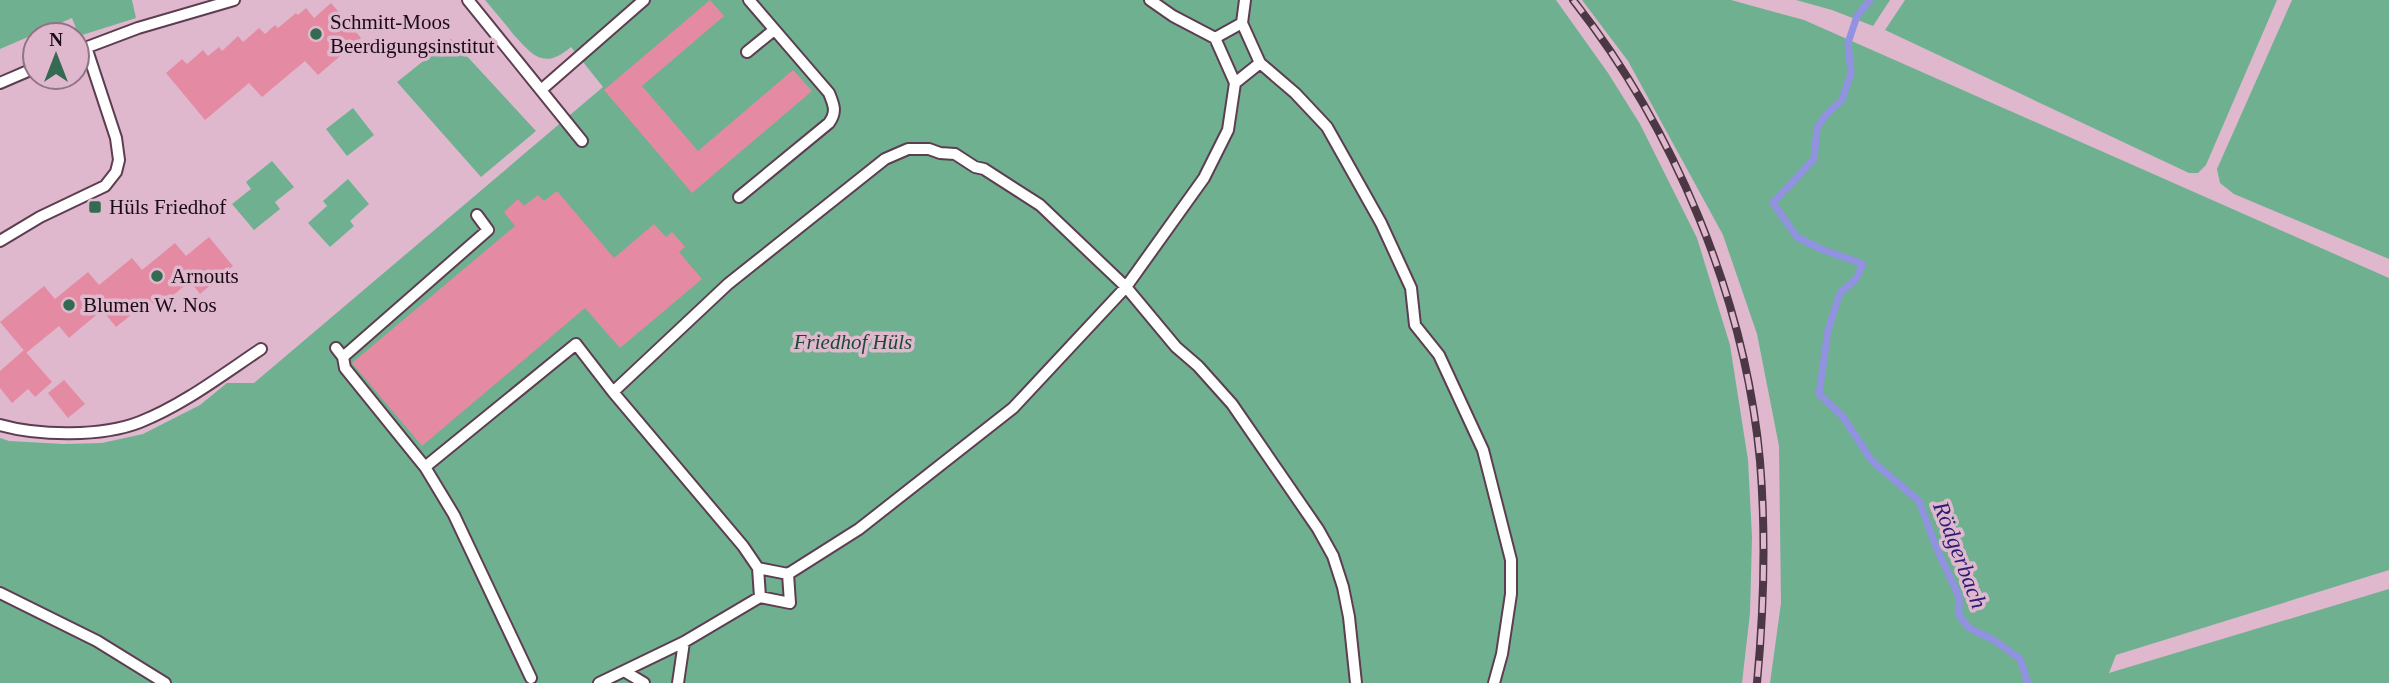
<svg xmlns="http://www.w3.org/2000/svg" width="2389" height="683" viewBox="0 0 2389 683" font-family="Georgia,serif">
<rect width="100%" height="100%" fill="#dfb8ce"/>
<path fill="#6fb091" d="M 0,0 L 132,0 L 136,18 L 79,36 L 72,18 L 0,49 Z
M 485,0 L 1556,0 L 1608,73 L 1640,124 L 1697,238 L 1730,345 L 1748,460 L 1752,537 L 1750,613 L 1742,683 L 0,683 L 0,438 L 9,441 L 64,444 L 102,443 L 143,434 L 200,405 L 227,383 L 254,383 L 603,87 L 571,47 C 544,70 533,56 513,34 C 504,22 494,11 485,0 Z
M 1582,0 L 1731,0 L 1804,20 L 2389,278 L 2389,570 L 2116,655 L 2109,673 L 2389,589 L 2389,683 L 1770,683 L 1781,603 L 1779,446 L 1757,334 L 1723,235 L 1628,61 Z
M 1796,0 L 1890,0 L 1873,26 L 1832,10 Z
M 1905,0 L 2277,0 L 2206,165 L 2198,173 L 2189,173 L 1885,30 Z
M 2292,0 L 2389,0 L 2389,259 L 2234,194 L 2220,183 L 2217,169 Z
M 451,39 L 536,131 L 481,177 L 397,82 Z
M 353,108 L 374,135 L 347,156 L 326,129 Z
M 272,161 L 294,187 L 275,202 L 280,209 L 254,230 L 232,204 L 251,189 L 246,182 Z
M 348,179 L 369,204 L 350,221 L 354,226 L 330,247 L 308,223 L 327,206 L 323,201 Z"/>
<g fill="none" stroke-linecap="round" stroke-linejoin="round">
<path stroke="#9192e0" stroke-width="7" d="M 1870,0 L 1857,16 L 1848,43 L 1851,73 L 1842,100 L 1825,116 L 1817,128 L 1814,159 L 1773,203 L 1797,237 L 1821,249 L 1863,264 L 1856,279 L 1840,293 L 1828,330 L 1819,394 L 1843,417 L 1872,461 L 1919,501 L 1936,547 L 1959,597 L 1959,615 L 1969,628 L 1994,640 L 2020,659 L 2028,683"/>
</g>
<path fill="#e58aa3" d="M 710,0 L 724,16 L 642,86 L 698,151 L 793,70 L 812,91 L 692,193 L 604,90 Z
M 331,3 L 361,38 L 318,75 L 305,61 L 262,97 L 249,83 L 205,120 L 166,73 L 182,59 L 187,64 L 203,50 L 208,56 L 219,47 L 222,51 L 238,36 L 243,42 L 259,28 L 265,34 L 275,25 L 278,28 L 296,13 L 298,15 L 306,8 L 314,18 Z
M 557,191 L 614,258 L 654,224 L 666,237 L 672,232 L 685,247 L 679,252 L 702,279 L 620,348 L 585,308 L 422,446 L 352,363 L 515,226 L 504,212 L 518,199 L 524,206 L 538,195 L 544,201 Z
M 209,237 L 233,266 L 200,294 L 190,281 L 157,309 L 150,300 L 116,327 L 102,310 L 69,338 L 59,326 L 26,353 L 0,322 L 44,286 L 55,299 L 88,272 L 99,285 L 132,258 L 142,270 L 175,243 L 186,256 Z
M 24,350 L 52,382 L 35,397 L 28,389 L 12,403 L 0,388 L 0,371 Z
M 64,380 L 85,404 L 68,418 L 48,393 Z"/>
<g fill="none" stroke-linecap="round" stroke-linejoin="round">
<g stroke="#5d3d50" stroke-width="14">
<path id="service" d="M 468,0 L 582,141
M 1215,38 L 1242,23
M 77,51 L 138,28 L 234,0
M 747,52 L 774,30
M 1260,63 L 1295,93 L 1327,127 L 1381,223 L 1411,288 L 1415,325 L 1439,355 L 1483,450 L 1511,560 L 1511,594 L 1502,654 L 1494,683
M 0,83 L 35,68
M 1235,83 L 1260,63 L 1242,23 L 1245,0
M 541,90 L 644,0
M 739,197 L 829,123 C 837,112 834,105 829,93 L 749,0
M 0,241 L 40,217 L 105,186 L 116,172 L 119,160 L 116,138 L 86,47
M 336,348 L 343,357 L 345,368 L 425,467 L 454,515 L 531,678
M 343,357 L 488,230 L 477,215
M 613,392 L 728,284 L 885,159 L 908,149 L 929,149 L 940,153 L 955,154 L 975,167 L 984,169 L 1040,205 L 1126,287 L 1176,347 L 1198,366 L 1232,404 L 1318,529 L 1333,556 L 1343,587 L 1349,617 L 1356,683
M 0,425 C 39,436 102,437 140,422 C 183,405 222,375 261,349
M 425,467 L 576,344 L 613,392 L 743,546 L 758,568 L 760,597
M 758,568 L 788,574
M 0,593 L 97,641 L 165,683
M 624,671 L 644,683
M 599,683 L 684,642 L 760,597 L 790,603 L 788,574 L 859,529 L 1013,408 L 1126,287 L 1204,178 L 1228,130 L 1235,83 L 1215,38 L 1173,16 L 1150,0
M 678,683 L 684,642"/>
</g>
<use href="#service" stroke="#fff" stroke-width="10"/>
<g stroke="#4c3744" stroke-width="8">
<path id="rail" d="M 1573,0 C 1674,128 1745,298 1760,461 C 1766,535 1764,609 1757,683"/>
</g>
<use href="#rail" stroke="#dfb8ce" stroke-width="5" stroke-dasharray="16" stroke-linecap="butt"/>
</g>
<g fill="#336a51" stroke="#dfb8ce" stroke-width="2.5">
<circle cx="316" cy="34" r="7"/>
<rect x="88" y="200" width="14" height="14" rx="3.5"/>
<circle cx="157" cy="276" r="7"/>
<circle cx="69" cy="305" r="7"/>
</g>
<g text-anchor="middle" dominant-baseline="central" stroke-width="7" stroke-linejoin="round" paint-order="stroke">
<g font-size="21" fill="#1a0c15" stroke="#dfb8ce" text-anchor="start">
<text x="330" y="22">Schmitt-Moos<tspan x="330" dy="24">Beerdigungsinstitut</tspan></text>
<text x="109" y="207">Hüls Friedhof</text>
<text x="171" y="276">Arnouts</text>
<text x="83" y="305">Blumen W. Nos</text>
</g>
<g font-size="21" font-style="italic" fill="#1e4836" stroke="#dfb8ce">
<text x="853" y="342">Friedhof Hüls</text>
</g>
<g font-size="23" font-style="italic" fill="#2d1c77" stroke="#dfb8ce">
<text transform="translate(1960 555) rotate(69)">Rödgerbach</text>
</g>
</g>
<g transform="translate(56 56)"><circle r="33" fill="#dfb8ce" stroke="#907384" stroke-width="2"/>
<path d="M0-5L12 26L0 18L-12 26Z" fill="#336a51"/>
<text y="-10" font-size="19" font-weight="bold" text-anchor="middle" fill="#1a0c15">N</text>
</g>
</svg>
